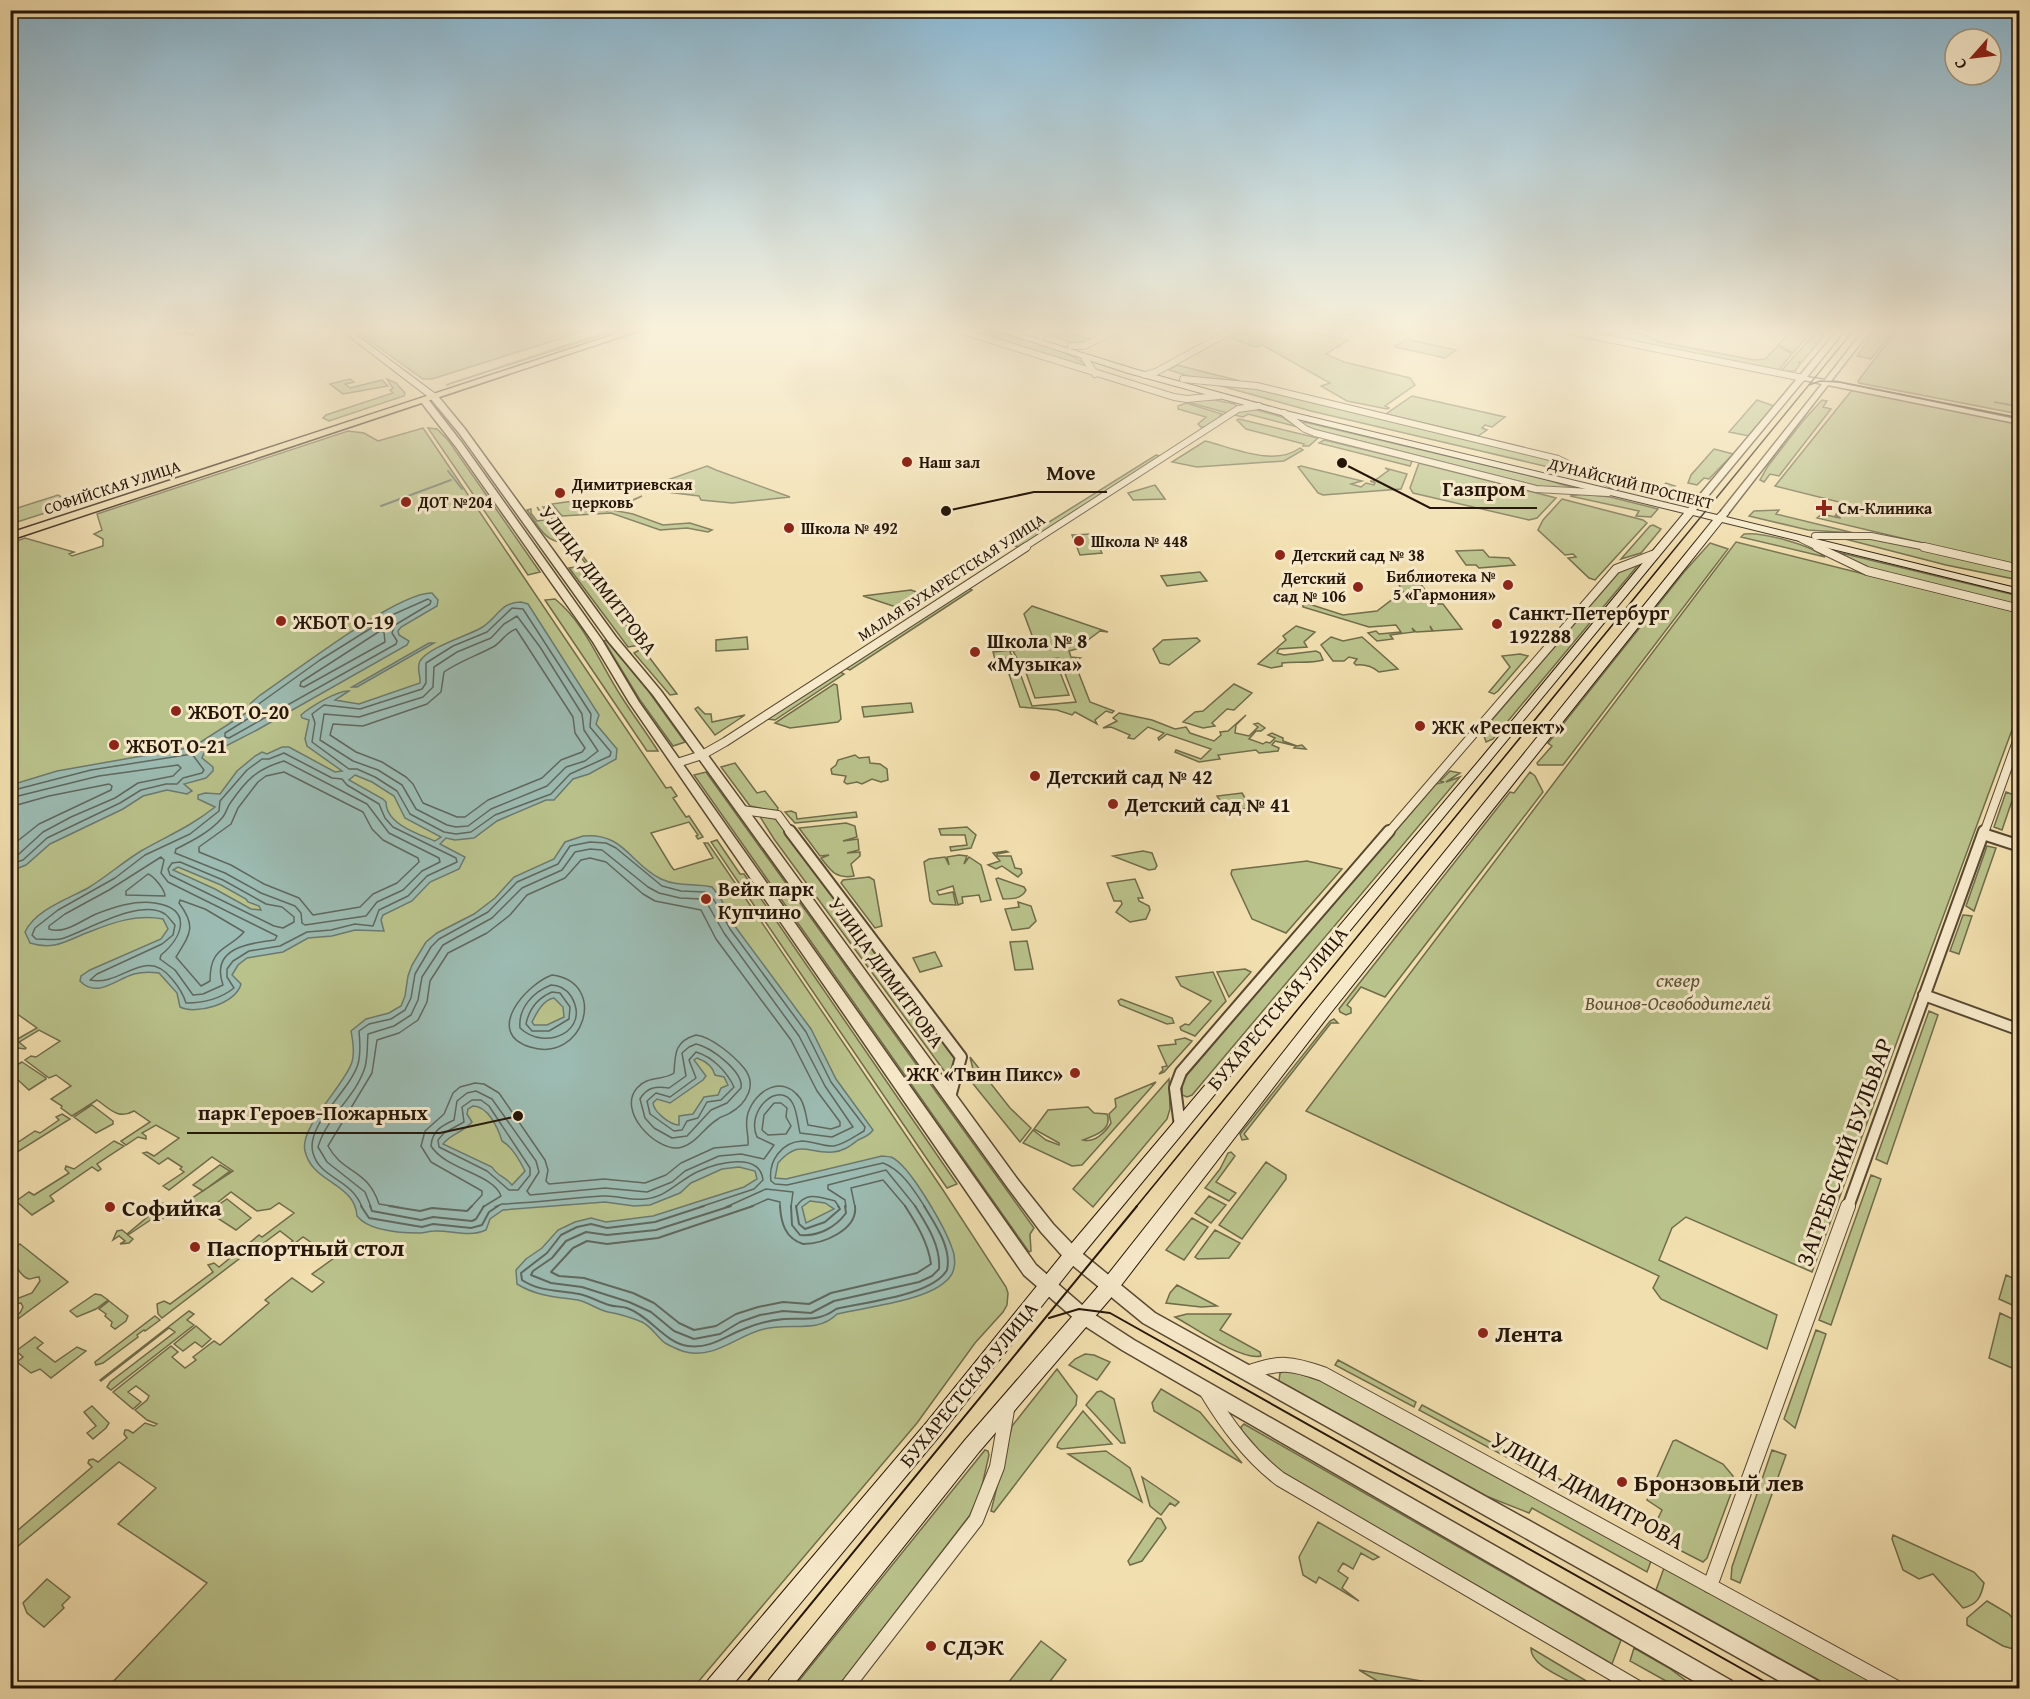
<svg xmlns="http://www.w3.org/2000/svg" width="2030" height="1699" viewBox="0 0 2030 1699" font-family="'Gentium Book Plus',serif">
<rect width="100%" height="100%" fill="#f2dfaf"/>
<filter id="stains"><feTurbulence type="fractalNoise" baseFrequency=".00333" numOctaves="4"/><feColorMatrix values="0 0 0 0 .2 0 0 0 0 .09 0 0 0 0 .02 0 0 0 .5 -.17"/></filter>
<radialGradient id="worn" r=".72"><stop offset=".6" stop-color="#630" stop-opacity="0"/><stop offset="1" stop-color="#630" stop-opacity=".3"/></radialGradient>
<path fill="#bac28b" stroke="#706c4a" stroke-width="1.5" d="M 356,331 L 584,331 L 432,379 L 423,379 Z
M 609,331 L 615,331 L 446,385 Z
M 984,331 L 994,331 C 1019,339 1074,350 1090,369 L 991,339 L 997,336 Z
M 1039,331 L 1065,331 L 1091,339 L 1075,344 Z
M 1244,331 L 1307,331 L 1348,340 L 1326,354 L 1344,362 L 1410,378 L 1415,385 L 1385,406 L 1389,408 L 1387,409 L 1347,401 L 1321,386 L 1330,383 L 1262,345 L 1255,347 L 1231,338 Z
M 1599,331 L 1635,331 L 1660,342 L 1754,360 L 1765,359 L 1778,346 L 1792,354 L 1777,372 L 1596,334 Z
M 1791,331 L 1812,331 L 1793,353 L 1778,345 Z
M 1817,331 L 1821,331 L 1823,337 L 1801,363 L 1798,362 L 1800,364 L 1795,371 L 1781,371 Z
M 1874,331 L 1893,331 L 1871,359 L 1857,356 Z
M 1896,331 L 2019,331 L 2019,406 L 1994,402 L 2019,407 L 2019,414 L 1859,383 L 1858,381 Z
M 1406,339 L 1456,350 L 1445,358 L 1395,347 Z
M 1177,365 L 1240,381 L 1192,377 L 1169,370 Z
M 350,379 L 354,382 L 345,384 L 350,388 L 382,380 L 388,386 L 343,394 L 330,384 Z
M 387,379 L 396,383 L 405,393 L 404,396 L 329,421 L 323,418 L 326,415 L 393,393 L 390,390 L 393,388 Z
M 1214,384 L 1250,386 L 1562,462 L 1587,476 L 1311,411 Z
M 1852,390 L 2019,423 L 2019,566 L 1817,518 L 1822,514 L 1840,518 L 1840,516 L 1835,516 L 1843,503 L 1775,486 Z
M 1412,396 L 1505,417 L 1492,427 L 1485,425 L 1482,428 L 1487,430 L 1478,436 L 1386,414 Z
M 1196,400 L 1215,400 L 1235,404 L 1236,407 L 1227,413 L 1188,402 Z
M 1757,400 L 1774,406 L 1749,436 L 1729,432 Z
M 1822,400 L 1827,401 L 1823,407 L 1831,409 L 1779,476 L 1770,474 L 1764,482 L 1760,480 L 1768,466 L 1802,422 Z
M 1186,403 L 1222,414 L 1220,416 L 1222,416 L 1206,427 L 1201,427 L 1198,424 L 1206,417 L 1178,409 L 1178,406 Z
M 1254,409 L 1282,417 L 1298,427 L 1248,414 L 1243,417 L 1234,415 L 1242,410 Z
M 1239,419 L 1317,438 L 1318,438 L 1309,446 L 1303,446 L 1304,444 L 1246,429 L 1237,420 Z
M 1304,422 L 1544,479 L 1574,488 L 1546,488 L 1309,428 L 1302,423 Z
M 423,428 L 666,788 L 671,787 L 677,796 L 673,798 L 686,817 L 689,816 L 703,837 L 698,839 L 696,836 L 698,835 L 689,822 L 651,833 L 671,866 L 674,870 L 713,858 L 704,843 L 708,843 L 943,1190 L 1006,1287 L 1008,1293 L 1007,1305 L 1003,1312 L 975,1343 L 917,1423 L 693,1688 L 107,1688 L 207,1583 L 118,1524 L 156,1488 L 119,1462 L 11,1552 L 11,1536 L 92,1467 L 88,1463 L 89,1460 L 93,1459 L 98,1462 L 127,1438 L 124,1434 L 125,1430 L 128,1430 L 133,1433 L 145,1423 L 154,1426 L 157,1424 L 147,1420 L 135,1410 L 147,1400 L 149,1396 L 136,1386 L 128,1392 L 141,1402 L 133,1409 L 113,1392 L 171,1346 L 178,1352 L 172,1357 L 185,1368 L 196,1360 L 193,1357 L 214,1341 L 220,1345 L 269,1303 L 265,1300 L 292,1278 L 312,1292 L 324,1282 L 312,1274 L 334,1258 L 303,1237 L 290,1247 L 287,1245 L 293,1241 L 280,1231 L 257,1248 L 248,1244 L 259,1235 L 262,1237 L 294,1213 L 279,1203 L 270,1209 L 257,1211 L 231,1192 L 204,1213 L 186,1202 L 233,1171 L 212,1157 L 169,1190 L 163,1186 L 184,1172 L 180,1169 L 182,1167 L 168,1158 L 159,1164 L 143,1153 L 147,1152 L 154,1156 L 179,1138 L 156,1125 L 142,1133 L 146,1136 L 146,1139 L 138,1137 L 126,1145 L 121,1141 L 150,1122 L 134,1111 C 118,1120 110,1109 97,1100 L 72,1116 L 61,1108 L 62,1106 L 51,1099 L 71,1086 L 56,1075 L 49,1078 L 25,1060 L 31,1056 L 36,1057 L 60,1041 L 39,1030 L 19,1042 L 26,1048 L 25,1049 L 18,1048 L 11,1052 L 11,1039 L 14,1041 L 37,1028 L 13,1011 L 11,1012 L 11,543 L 25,538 L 74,552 L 69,554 L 72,556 L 103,546 L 103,539 L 94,534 L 102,530 L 97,514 L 348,431 L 364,433 L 378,441 Z
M 428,428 L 437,429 L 448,440 L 540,572 L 528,575 Z
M 1324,440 L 1412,461 L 1410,466 L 1319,443 Z
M 1205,441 C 1234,448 1274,467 1300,448 L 1303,450 L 1284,461 L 1197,467 L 1172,462 Z
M 1714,449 L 1733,454 L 1709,479 L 1704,478 L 1697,485 L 1688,483 L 1691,475 Z
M 1156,455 L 1160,456 L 1019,547 L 1015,546 L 1014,544 Z
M 1419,463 L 1556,498 L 1537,518 L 1529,520 L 1413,493 L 1410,488 Z
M 707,466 L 716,470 L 790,497 L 732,503 L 701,500 L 699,496 L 642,489 Z
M 1301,466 L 1362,481 L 1351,484 L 1361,487 L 1366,483 L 1374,485 L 1375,483 L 1370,481 L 1374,481 L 1389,470 L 1385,468 L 1407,474 L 1401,489 L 1323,495 L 1318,493 L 1298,467 Z
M 1600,472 L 1663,486 L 1666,483 L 1675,486 L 1665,494 L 1619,482 Z
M 1155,485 L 1165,499 L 1133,500 L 1128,493 Z
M 1583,494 L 1610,497 L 1658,509 L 1651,517 L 1636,516 L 1639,511 L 1570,496 Z
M 58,495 L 73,504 L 11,524 L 11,510 Z
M 642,496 L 612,510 L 633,514 L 663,525 L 690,523 L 712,530 L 708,532 L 687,528 L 660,530 L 611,513 L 562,516 L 552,504 L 573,501 L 581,504 L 594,500 L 625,501 L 605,510 L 607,511 Z
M 1562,499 L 1643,520 L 1647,523 L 1595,580 L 1589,578 L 1568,558 L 1576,557 L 1573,554 L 1565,555 L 1538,530 L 1543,520 Z
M 537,507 L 564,542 C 545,543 538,525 527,510 L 531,509 L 531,513 L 537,521 L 544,520 Z
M 543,507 L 546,507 L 646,640 L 645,642 Z
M 1779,510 L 1776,514 L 1854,533 L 1808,530 L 1749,516 L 1754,511 Z
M 1653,525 L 1661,529 L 1641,553 L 1621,559 L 1650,526 Z
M 1092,534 L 1102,553 L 1080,555 L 1072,535 Z
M 1744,534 C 1764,532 1810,545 1825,557 L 1741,537 Z
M 1845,539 L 1880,539 L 2019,571 L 2019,580 L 1946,565 Z
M 1736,542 L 2020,613 L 2019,711 L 1812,1272 L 1686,1217 L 1672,1228 L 1659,1260 L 1777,1315 L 1767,1349 L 1661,1299 L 1653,1288 L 1659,1276 L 1306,1111 Z
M 1710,543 L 1728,549 L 1563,765 L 1538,765 L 1537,763 L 1552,746 L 1548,743 L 1684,572 Z
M 1483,550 L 1489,557 L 1509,558 L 1515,565 L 1479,568 L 1476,565 L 1466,565 L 1456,551 Z
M 1837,552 L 2019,596 L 2019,607 L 1868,569 Z
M 1639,564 L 1493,739 L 1486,742 L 1483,733 L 1485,728 L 1620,571 Z
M 582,566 L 641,645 L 628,647 L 569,568 Z
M 1200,572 L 1207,581 L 1167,586 L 1161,576 Z
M 1421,581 L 1419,582 L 1436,604 L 1443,604 L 1462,629 L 1433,631 L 1430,626 L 1432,631 L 1416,632 L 1412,628 L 1414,632 L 1390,635 L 1393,639 L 1377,641 L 1368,633 L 1376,631 L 1379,634 L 1401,632 L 1396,625 L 1369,627 L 1303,607 L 1303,603 L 1306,603 L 1343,615 L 1377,611 L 1403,591 L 1397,582 Z
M 968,588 L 972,590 L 850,670 L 845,668 Z
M 911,590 L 927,596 L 907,608 L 902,609 L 863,596 Z
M 555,599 C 585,623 600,664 621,696 C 633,715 646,732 658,751 L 647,751 L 545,600 Z
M 1032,606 L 1108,632 L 1100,631 L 1084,643 L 1087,646 L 1069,651 L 1071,657 L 1080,658 L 1074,661 L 1090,702 L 1114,711 L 1112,713 L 1106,711 L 1095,720 L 1097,724 L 1075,712 L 1072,715 L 1057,710 L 1020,707 L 1005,662 L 996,663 L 993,652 L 1012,650 L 1010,652 L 1014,659 L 1004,658 L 1016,662 L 1032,706 L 1076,702 L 1059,658 L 1019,662 L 1013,651 L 1036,646 L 1024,614 Z
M 1296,626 L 1315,632 L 1304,642 L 1307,647 L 1279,649 L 1277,653 L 1284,655 L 1316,651 L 1320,653 L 1323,660 C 1309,664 1296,661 1282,663 L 1282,666 L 1271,668 L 1258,664 L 1286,640 L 1283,636 Z
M 747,637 L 748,649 L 716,651 L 716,640 Z
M 1331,637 L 1343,641 L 1362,637 L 1398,669 L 1379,672 C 1373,667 1365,664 1356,665 L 1354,663 L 1357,659 L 1349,657 L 1344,661 L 1333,661 L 1321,645 Z
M 1197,638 L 1200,641 L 1169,665 L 1160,663 L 1153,649 L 1163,640 Z
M 606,640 L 649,692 L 685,742 L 673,746 L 640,700 L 604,641 Z
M 643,648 L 646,653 L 677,694 L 670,695 L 634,653 Z
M 1520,654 L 1528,656 L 1498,691 L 1494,694 L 1489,692 L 1510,667 L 1502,656 Z
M 1058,667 L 1069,695 L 1035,698 L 1025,670 Z
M 840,672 L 844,674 L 775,720 L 767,719 Z
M 834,684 L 837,685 L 841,719 L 838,722 L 790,728 L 775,723 Z
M 1234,684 L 1252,693 L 1234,710 L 1227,709 L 1212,723 L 1215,726 L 1203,728 L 1183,722 L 1195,712 L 1203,711 Z
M 911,703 L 913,712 L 864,717 L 862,707 Z
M 698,707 L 705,714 L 711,714 L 712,722 L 745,715 L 715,735 L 695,709 Z
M 1119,713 L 1152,720 L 1175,729 L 1186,727 L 1190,733 L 1214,741 L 1221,735 L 1220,732 L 1228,731 L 1246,715 L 1236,725 L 1235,733 L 1249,736 L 1258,727 L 1254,724 L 1258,723 L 1265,728 L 1261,731 L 1256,731 L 1249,739 L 1263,744 L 1266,742 L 1270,743 L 1275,738 L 1268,735 L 1272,733 L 1283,738 L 1283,741 L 1297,746 L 1302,745 L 1306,749 L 1294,748 L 1296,746 L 1275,741 L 1272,745 L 1279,748 L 1278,751 L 1259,753 L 1256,750 L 1218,755 L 1220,759 L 1199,762 L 1175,752 L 1176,750 L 1201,759 L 1211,749 L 1167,734 L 1159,740 L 1158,738 L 1164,733 L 1148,727 L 1134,739 L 1128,738 L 1130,735 L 1111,727 L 1103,728 L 1117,721 L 1113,718 Z
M 855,755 L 859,758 L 869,757 L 870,763 L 880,764 L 887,769 L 888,780 L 881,782 L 872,779 L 862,784 L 857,782 L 847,784 L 844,782 L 846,776 L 832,774 L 831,769 L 836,765 L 838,760 Z
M 735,763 L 757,793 L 765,791 L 778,808 L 777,812 L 750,806 L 721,767 Z
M 1450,771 L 1460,773 L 1446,782 L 1460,777 L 1192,1095 L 1187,1097 L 1182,1095 L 1182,1082 L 1187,1075 L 1436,784 L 1444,782 L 1440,781 Z
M 706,772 L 1034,1228 L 1030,1234 L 1031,1251 L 1029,1252 L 694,775 Z
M 1530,772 L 1535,776 L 1543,792 L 1385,997 L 1361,987 L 1347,1005 L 1351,1008 L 1351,1013 L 1346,1015 L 1340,1012 L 1339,1009 L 1510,792 L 1514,793 Z
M 2006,792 L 2014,795 L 2002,830 L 1994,827 Z
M 1242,793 L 1251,808 L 1227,811 L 1217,796 Z
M 791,811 L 796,813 L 797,819 L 856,812 L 857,817 L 795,823 L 785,812 Z
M 759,815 L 776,819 L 955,1059 L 952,1073 L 945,1072 L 774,839 Z
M 846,823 L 855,826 L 857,837 L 843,841 L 858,839 L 859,850 L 847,853 L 860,852 L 860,856 L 851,864 L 854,876 C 836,879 832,872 821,858 L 829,855 L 820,856 L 799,828 Z
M 967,827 L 976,835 L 971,848 L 951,851 L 950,847 L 967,845 L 965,835 L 941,835 L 939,829 Z
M 717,840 L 740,874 L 744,874 L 957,1184 L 947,1188 L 929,1162 L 711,842 Z
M 1987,846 L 1996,848 L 1974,911 L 1966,906 Z
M 1006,851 L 1008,852 L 997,854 L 997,856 L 1011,856 L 1015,868 L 1021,869 L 1022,873 L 1018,877 L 1002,866 L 996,869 L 988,865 L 1000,861 L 993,853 Z
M 1143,851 L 1152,853 L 1157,866 L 1155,869 L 1149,870 L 1113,856 Z
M 959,855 L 967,856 L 964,864 L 969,857 L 981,865 L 991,900 L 981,902 L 979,895 L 962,897 L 963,903 L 958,905 L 953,886 L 937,891 L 939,895 L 953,892 L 956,905 L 933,904 L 930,901 L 924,862 L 929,859 L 945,857 L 949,865 L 947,857 Z
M 1307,861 L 1342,869 L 1286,933 L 1252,919 L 1231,874 L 1232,870 Z
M 869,877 L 874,880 L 882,926 L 875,928 L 841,883 L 843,880 Z
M 998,878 L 1024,887 L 1026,890 C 1022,899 1012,899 1003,899 L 996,879 Z
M 1135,879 L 1143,898 L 1138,898 L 1139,901 L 1149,906 L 1150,910 L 1146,919 L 1130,922 L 1116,912 L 1122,904 L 1121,901 L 1114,901 L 1107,883 Z
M 1018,902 L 1031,906 L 1036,921 L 1029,928 L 1014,930 L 1012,930 L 1005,909 L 1019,907 Z
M 1963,915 L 1972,916 L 1959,954 L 1950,951 Z
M 1027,941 L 1033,969 L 1015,970 L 1010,942 Z
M 935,952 L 942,966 L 920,972 L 913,958 Z
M 1245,969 L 1251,972 L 1229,997 L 1217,972 Z
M 1213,972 L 1226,1001 L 1195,1036 L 1181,1030 L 1180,1027 L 1185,1024 L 1189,1025 L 1211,1001 L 1181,986 L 1176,977 Z
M 1121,999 L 1172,1018 L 1174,1023 L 1167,1024 L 1120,1005 L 1118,1001 Z
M 1929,1011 L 1938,1015 L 1887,1164 L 1876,1159 Z
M 1334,1019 L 1338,1023 L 1331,1023 L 1244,1134 L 1248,1139 L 1242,1140 L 1240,1134 L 1330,1021 Z
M 1185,1038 L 1192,1041 L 1164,1072 L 1159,1074 L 1163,1070 L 1162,1067 L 1167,1066 L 1158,1046 L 1176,1044 L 1175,1040 Z
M 970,1057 L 1010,1108 L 1031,1128 L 1020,1142 L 970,1080 L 973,1069 Z
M 22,1062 L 46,1078 L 46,1079 L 29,1090 L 18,1080 L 14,1081 L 11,1079 L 11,1068 Z
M 1169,1079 L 1170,1109 L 1167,1119 L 1093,1207 L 1073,1189 Z
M 1156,1082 L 1082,1165 L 1072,1166 L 1023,1143 L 1033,1130 L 1046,1140 L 1059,1145 L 1059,1143 L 1034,1129 L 1048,1110 L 1088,1107 L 1094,1113 L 1107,1114 C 1113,1130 1094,1136 1083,1140 C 1094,1143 1105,1133 1111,1123 L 1109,1114 L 1116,1107 L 1115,1099 Z
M 92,1105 L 113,1121 L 113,1124 L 96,1133 L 74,1117 Z
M 62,1114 L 70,1119 L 11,1156 L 11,1147 L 35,1131 L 40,1133 L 59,1120 L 56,1117 Z
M 114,1141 L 124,1146 L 97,1164 L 101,1169 L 98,1171 L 92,1167 L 50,1196 L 54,1201 L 32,1215 L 16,1201 L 29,1192 L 34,1195 L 69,1173 L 65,1169 L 66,1166 L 74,1169 Z
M 1231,1152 L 1235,1156 L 1216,1182 L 1236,1193 L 1229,1201 L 1205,1188 L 1220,1169 L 1228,1153 Z
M 1266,1162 L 1286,1175 L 1286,1179 L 1242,1239 L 1219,1225 Z
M 220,1165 L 230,1171 L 203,1191 L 193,1185 Z
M 1871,1175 L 1881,1179 L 1831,1325 L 1819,1320 Z
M 1209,1196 L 1226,1205 L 1211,1223 L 1195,1213 Z
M 227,1199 L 251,1218 L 236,1230 L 208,1212 Z
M 163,1203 L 170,1208 L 168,1215 L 161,1220 L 155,1217 L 128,1235 L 133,1239 L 129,1243 L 120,1244 L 125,1241 L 119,1236 L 113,1240 L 117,1231 L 122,1230 L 127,1234 L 151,1214 L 148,1209 Z
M 1192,1218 L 1208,1227 L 1184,1260 L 1166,1250 Z
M 1215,1230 L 1240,1243 L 1229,1258 L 1198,1259 L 1195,1257 Z
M 20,1244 L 68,1282 L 11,1324 L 11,1317 L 20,1313 L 23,1307 L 21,1303 L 11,1305 L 11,1301 L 32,1293 L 40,1281 L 39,1277 C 35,1277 32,1279 29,1279 C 20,1277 10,1257 11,1250 Z
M 246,1245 L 252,1249 L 162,1318 L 158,1314 L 157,1304 L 164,1301 L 170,1304 L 213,1272 L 208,1265 L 214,1263 L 219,1267 Z
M 2006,1275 L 2019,1281 L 2019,1308 L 1999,1299 Z
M 1177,1285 L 1217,1306 L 1201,1307 L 1166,1303 L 1170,1293 Z
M 95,1294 L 101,1295 L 108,1300 L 96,1309 L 77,1317 L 70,1311 Z
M 109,1301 L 128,1316 L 126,1321 L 115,1329 L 111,1326 L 112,1322 L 105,1316 L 106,1314 L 99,1309 Z
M 189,1311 L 194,1314 L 187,1320 L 194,1325 L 111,1390 L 107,1387 L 110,1382 L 175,1332 L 169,1328 L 101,1381 L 100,1380 Z
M 2000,1313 L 2019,1322 L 2019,1371 L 1989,1358 Z
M 1187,1314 L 1231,1314 L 1220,1330 L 1260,1352 L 1261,1356 C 1241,1361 1194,1327 1175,1317 Z
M 155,1316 L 160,1320 L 145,1331 L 144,1330 L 137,1335 L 138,1337 L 103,1363 L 96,1365 L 95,1362 Z
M 196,1326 L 211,1339 L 202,1347 L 195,1342 L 183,1351 L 174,1344 Z
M 1816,1330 L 1826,1334 L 1795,1428 L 1784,1419 Z
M 35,1337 L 43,1343 L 37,1348 L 55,1362 L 77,1347 L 86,1351 L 51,1378 L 40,1369 L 31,1373 L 17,1362 L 23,1357 L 16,1351 Z
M 1085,1354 L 1094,1355 L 1110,1362 L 1097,1380 L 1069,1365 L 1075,1359 Z
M 1338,1360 L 1416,1402 L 1414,1407 L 1335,1365 Z
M 1057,1369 L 1077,1396 L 1076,1405 L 994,1512 L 991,1511 L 1012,1426 Z
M 1288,1370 L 1321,1381 L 1651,1561 L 1647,1572 L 1532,1508 L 1529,1513 L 1486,1496 L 1279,1381 L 1280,1373 Z
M 1161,1389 L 1200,1412 L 1242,1463 L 1154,1411 L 1152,1403 Z
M 1101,1391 L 1114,1399 L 1125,1443 L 1121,1443 L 1086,1405 L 1097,1392 Z
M 1422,1405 L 1513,1454 L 1510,1459 L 1419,1410 Z
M 92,1406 L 109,1423 L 106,1428 L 93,1439 L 87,1433 L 96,1426 L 84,1412 Z
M 1083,1411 L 1112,1444 L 1061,1449 L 1057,1447 L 1058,1443 Z
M 1244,1424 L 1621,1640 L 1612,1664 L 1280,1471 L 1265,1458 L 1242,1431 L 1241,1427 Z
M 1676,1440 L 1723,1464 L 1733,1476 L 1733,1488 L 1707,1558 L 1703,1562 L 1650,1535 L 1662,1510 L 1647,1500 L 1673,1441 Z
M 985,1450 L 988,1451 L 989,1455 L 981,1490 L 970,1515 L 837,1688 L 793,1688 Z
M 1772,1450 L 1786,1455 L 1740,1583 L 1731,1579 L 1732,1567 Z
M 1106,1451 L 1130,1468 L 1142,1502 L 1068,1454 Z
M 1519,1457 L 1607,1505 L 1605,1510 L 1516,1463 Z
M 1142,1477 L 1179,1502 L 1175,1506 L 1170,1503 L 1161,1515 L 1150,1506 Z
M 1157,1518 L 1161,1519 L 1166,1528 L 1142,1561 L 1130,1565 L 1128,1561 Z
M 1318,1522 L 1379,1557 L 1373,1560 L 1361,1553 L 1353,1569 L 1343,1563 L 1338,1571 L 1348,1578 L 1342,1588 L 1359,1601 L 1319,1577 L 1316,1583 L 1303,1575 L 1299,1557 Z
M 1893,1535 L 1974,1572 L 1984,1583 C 1981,1597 1977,1605 1963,1608 L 1933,1574 L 1919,1579 L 1903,1570 L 1892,1539 Z
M 1664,1568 L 1884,1688 L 1833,1688 L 1656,1590 Z
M 47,1579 L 70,1597 L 62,1605 L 64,1608 L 44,1627 L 27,1613 L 23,1603 Z
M 1987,1601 L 2009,1614 L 2019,1626 L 2019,1645 L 2013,1649 L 2003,1646 L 1967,1625 L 1967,1618 Z
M 1041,1641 L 1066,1660 L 1045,1688 L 1004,1688 Z
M 1531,1648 L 1588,1682 L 1579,1681 L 1576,1688 L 1572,1688 L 1574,1684 C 1561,1676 1530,1665 1531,1648 Z
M 1634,1648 L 1669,1668 L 1696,1688 L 1666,1681 L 1630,1661 Z
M 1359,1670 L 1461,1688 L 1389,1688 Z"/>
<path fill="#9cbbb2" stroke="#6c796e" stroke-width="1.5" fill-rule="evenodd" d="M 432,593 L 438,600 L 437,606 L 401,627 L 398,631 L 399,635 L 409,641 L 407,645 L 257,730 L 222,748 L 204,753 L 202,758 L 213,767 L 213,771 L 206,778 L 184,784 L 192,791 L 187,794 L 167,790 L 143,796 L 123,809 L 50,844 L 26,865 L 11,871 L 11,785 L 57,771 L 193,747 L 246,713 L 251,703 L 259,696 C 292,674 397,592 432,593 Z
M 521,602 L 528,604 L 599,715 L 596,724 L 617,749 L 616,759 L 589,774 L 573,779 L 554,800 L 546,800 L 497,821 L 474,838 L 455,840 L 446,838 L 440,844 L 465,857 L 459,869 L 430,882 L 412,901 L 383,915 L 381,920 L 384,931 L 355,930 L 332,936 L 308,938 L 283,952 L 247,958 L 238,965 L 232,975 L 241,984 C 236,1004 196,1015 180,1007 L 177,993 L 159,973 C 151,972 142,972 134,974 C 116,979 97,999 80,981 L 81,976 L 90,970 L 161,939 L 168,929 L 163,919 C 137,914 114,922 89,932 C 67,940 55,951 30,943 L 25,932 C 35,910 68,899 88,888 C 106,877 123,862 141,851 C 167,836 190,827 215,807 L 198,799 L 198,795 L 205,793 L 220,794 L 237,771 L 255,756 L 262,752 L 267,754 L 282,747 L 289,747 L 335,772 L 342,771 L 307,746 L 305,739 L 309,720 L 302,718 L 301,715 C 310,707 338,690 349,691 L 335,700 L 359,704 L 420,683 C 421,676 416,668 420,661 C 429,647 467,636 481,628 C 497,619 500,602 521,602 ZM 355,775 L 372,782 L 394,796 L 405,818 L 441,837 L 435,841 C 418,834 386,824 386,802 L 383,799 L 349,780 ZM 178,867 L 221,885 L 246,899 L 248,902 L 259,906 L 261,910 L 251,909 L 215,889 L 173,870 Z
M 429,643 L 434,643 L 357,687 L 352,687 Z
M 583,836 C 624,832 630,864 661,879 C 678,887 695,883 712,887 L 720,897 L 734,925 L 811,1029 L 836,1079 L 873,1130 C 869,1136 864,1137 858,1140 C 850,1146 844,1151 833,1152 C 807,1154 800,1138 778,1163 L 775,1178 L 786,1179 L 882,1156 C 884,1156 890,1157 891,1157 C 910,1165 945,1228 952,1248 C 956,1257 956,1271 949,1278 C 930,1301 866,1307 837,1314 C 818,1334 788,1322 764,1329 C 738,1335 715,1359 686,1352 C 681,1351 670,1346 665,1343 C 657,1337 652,1327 642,1322 C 630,1317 619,1314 608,1312 C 598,1310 588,1302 578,1300 C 556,1297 536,1296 517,1284 L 516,1270 L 526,1259 L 542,1248 L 558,1230 L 575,1222 L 591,1218 L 606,1222 L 653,1216 L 744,1187 L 757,1179 L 755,1171 L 739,1167 L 722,1169 L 691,1183 L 680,1193 L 650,1205 L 634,1206 L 605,1202 L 503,1210 L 490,1219 L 486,1230 C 468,1238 452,1230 434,1231 C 429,1231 425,1233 420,1233 C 402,1233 369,1231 357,1216 C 355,1183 312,1183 305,1151 C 299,1127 345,1085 352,1062 C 355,1052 353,1041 351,1031 L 366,1019 L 389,1013 L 401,1006 L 405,996 L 408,976 L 412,965 L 426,942 L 437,933 L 474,914 L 495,898 L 514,877 L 554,859 L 565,842 ZM 554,998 L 563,1007 L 564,1017 L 547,1025 L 534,1025 L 532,1022 C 537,1012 543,1000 554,998 ZM 697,1058 C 705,1061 713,1067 715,1075 L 724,1077 L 728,1085 L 721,1088 L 718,1095 L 704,1097 L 693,1114 L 679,1116 L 679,1125 C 670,1125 654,1112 653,1103 L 657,1099 L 670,1103 L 703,1080 L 706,1076 L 694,1060 ZM 473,1106 C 488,1106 498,1128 502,1141 C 511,1146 520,1161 525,1171 L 512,1185 C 506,1177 497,1176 492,1167 L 443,1144 C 450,1134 464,1132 472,1122 L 467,1114 L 468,1109 ZM 810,1201 L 825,1203 L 834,1209 L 806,1223 L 802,1207 Z"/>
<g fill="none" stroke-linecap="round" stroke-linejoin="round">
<path stroke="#60685e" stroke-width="1.5" d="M 428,599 L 431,601 L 430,604 L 395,625 L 392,633 L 397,641 L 396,644 L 229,738 L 225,737 L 225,733 L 249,718 L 260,703 L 320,660 L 392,615 Z
M 512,608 L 523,609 L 591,714 L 590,727 L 611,752 L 610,756 L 570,774 L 551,794 L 495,815 L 471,832 L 456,834 L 444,832 L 410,814 L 397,791 L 375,777 L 357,769 L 349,769 L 312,742 L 315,723 L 312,714 L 324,705 L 360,709 L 422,689 L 426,683 L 426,663 L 453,646 L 487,632 Z
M 517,616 L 540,647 L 582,714 L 584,730 L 598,751 L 585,761 L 566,767 L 547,786 L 491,809 L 468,826 L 456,827 L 447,825 L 416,809 L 402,785 L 378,770 L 353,761 L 320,740 L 324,714 L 359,717 L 423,697 L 433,687 L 434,667 L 457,652 L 491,638 L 504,624 Z
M 516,629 L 573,717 L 575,733 L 585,748 L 582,752 L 561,760 L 542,778 L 488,800 L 465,817 L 457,817 L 423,803 L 413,784 L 406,777 L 382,762 L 356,752 L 330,735 L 333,724 L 363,726 L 427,704 L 441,692 L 444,672 C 460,661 476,656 493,647 C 502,642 506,632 516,629 Z
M 380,631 L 384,632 L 385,642 L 304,687 L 300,686 L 301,682 Z
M 284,753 L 332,778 L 342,779 L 347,785 L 379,804 L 385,818 L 393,827 L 456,858 L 457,862 L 427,876 L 408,896 L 379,910 L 373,926 L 355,924 L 331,930 L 307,932 L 280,946 L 249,951 L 233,961 L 227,969 L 227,977 L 234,988 C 220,999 204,1003 186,1003 C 183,993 178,986 172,979 C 145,945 122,987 90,980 L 97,974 L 162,944 L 173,935 L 175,925 C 172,922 169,917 165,914 C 140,898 88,930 64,938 C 56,941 45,939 36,939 L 32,935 L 35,928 L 58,910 L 115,878 L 145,855 L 190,834 L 219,811 L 220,801 L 247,770 L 262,759 L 269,759 Z
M 284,761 L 367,804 L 389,833 L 439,858 L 440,862 L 422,871 L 403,890 L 377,902 L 366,916 L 305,925 L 302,923 L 301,913 L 295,906 L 261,893 L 225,873 L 175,853 L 176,849 C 192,841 210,832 222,818 C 226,814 227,807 231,802 C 247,779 257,769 284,761 Z
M 284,772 L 363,812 L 372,829 L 383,840 L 418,858 L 419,862 L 397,883 L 373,894 L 360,907 L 313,915 L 299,898 L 264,884 L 231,865 L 199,852 L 199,847 L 231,824 L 238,808 L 258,782 L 266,776 Z
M 10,791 L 91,770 L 192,754 L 204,770 L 202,773 L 183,778 L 177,784 L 166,784 L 141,790 L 120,803 L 47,838 L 23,860 L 10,864
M 10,798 L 99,776 L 178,765 L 181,768 L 173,776 L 138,783 L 115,798 L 71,817 L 43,832 L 19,854 L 10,857
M 10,807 L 49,796 L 109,784 L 112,786 L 111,790 L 39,824 L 10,847
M 161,857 L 164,860 L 161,873 L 168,882 L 277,936 L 275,940 C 249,943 210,948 223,985 L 203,994 L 193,995 L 175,970 L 160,959 L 161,955 C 183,937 193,909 155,903 C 135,900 114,907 96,914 C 82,920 64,935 49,929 L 49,926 L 65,914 L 109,890 Z
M 180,862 L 223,880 L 266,904 L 282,907 L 294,917 L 294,922 L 283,928 L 274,926 L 170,875 L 168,869 L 172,863 Z
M 148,874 C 154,876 165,890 165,896 L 126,895 L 126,891 Z
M 180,900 L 205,909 L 244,932 C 227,951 210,946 210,981 L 201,986 L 176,957 C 190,934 197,927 179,903 Z
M 552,975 C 609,982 584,1064 530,1047 C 484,1033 525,985 552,975 Z
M 551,985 C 560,985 566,989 571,996 C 592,1031 545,1052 520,1028 C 518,1008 533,992 551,985 Z
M 552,992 L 560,993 L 570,1007 L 569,1019 L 549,1031 L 532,1031 L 526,1024 C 529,1009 538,998 552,992 Z
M 696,1035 C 712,1037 734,1056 744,1068 C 758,1085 746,1104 730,1113 C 726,1116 721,1116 718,1119 C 704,1127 695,1146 678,1148 C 655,1150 617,1111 637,1088 C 648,1075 663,1081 674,1073 C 675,1053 675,1041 696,1035 Z
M 696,1044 C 711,1047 744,1072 741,1088 L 727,1103 L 711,1110 L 687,1136 L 672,1138 L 654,1128 L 645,1118 L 640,1099 C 647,1087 656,1086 669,1088 L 686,1076 L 682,1053 L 689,1047 Z
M 696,1052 C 713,1057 727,1072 734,1087 L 721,1100 L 707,1102 L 698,1118 L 687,1121 L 682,1130 L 674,1131 L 650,1114 L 647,1101 L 656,1093 L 670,1097 L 696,1078 L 689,1060 Z
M 472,1100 L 481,1100 L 489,1106 L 530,1168 L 530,1175 L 518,1190 L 509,1190 L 487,1171 L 439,1147 L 438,1140 L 444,1133 L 464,1122 L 462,1107 Z
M 774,1103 L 781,1103 L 787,1108 L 786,1117 L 791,1126 L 786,1134 L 768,1135 L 762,1130 L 764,1115 Z
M 362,1207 C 351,1178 320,1179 313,1153 C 305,1125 350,1091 358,1064 C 361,1053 360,1041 359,1031 L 369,1024 L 391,1019 L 405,1010 L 411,998 L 415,974 L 431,947 L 439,939 L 488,912 L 517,882 L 558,864 L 570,846 L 590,842 L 606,843 L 616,848 L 662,886 L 681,891 L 705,892 L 714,900 L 730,929 L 806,1032 L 831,1082 L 865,1127 L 864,1131 C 855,1136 845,1144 834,1146 C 823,1147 813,1141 802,1141 C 781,1142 768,1162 771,1181 L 775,1184 L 787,1185 L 883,1163 C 902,1170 914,1190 925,1207
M 371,1207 L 365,1192 L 327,1162 L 318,1147 C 327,1116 356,1097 365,1067 C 368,1056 367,1045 368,1034 L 394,1026 L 411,1015 L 418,1000 L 422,977 L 443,945 L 492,918 L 522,888 L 562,870 L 575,852 L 590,849 L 602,850 L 648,887 L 659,893 L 680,898 L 701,899 L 708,905 L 724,933 L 799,1036 L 825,1086 L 853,1127 L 832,1137 L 800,1133 C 798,1124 797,1112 793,1104 C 780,1079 745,1110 757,1137 L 774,1145 L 764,1159 L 741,1154 L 719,1156 L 685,1171 L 672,1182 L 647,1192 L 605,1188 L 530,1195 L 527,1191 L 539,1172 L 536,1161 L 492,1099 L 476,1091 L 467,1093 L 457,1101 L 454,1120 C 441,1126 432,1131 431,1146 C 446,1170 494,1174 501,1196 L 483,1207
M 398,1207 L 379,1204 C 367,1168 343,1174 328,1146 L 372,1073 L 377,1040 L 399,1033 L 418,1020 L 427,1002 L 430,981 L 448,953 L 487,933 L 510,915 L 527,895 L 565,878 L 581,860 L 590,858 L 606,862 L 643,894 L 655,901 L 701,910 L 716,939 L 791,1040 L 817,1091 L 840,1122 L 840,1126 L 831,1129 L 808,1125 C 806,1116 805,1105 800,1098 C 782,1074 756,1090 748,1113 C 744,1125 749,1134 748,1145 L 714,1148 L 681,1163 L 666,1175 L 645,1183 L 604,1179 L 549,1184 L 546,1181 L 548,1170 L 545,1160 L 499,1093 L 484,1084 L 475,1083 L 460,1087 L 453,1093 L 444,1114 L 425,1131 L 421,1146 L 431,1162 L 482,1191 L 482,1195 L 471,1207
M 495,1207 L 502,1204 C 536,1203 570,1198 603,1196 C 617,1195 631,1201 645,1199 C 667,1197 678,1181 697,1172 C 716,1163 760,1151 763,1180 L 754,1189 L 700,1207
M 726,1207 L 766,1189 L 793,1192 L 791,1207
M 750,1207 L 768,1199 L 780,1202 L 780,1207
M 796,1207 C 806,1191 819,1197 835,1201 L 839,1207
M 846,1207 L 845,1200 L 828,1189 L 828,1185 L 886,1170 L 916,1207
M 855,1207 L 851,1188 L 883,1180 L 906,1207"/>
<path stroke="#60685e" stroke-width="2" d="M 361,1206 L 369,1218 L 422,1227 L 433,1224 L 471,1228 L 482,1225 L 489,1212 L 498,1206
M 370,1206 L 372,1211 L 421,1220 L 433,1217 L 472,1221 L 476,1219 L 484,1206
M 389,1206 L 420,1211 L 432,1208 L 467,1211 L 472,1206
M 704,1206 L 655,1222 L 607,1228 L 591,1224 L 577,1227 L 561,1235 L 547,1253 L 521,1273 L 522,1280 C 540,1292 559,1290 579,1294 C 589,1296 599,1302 609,1305 C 615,1307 621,1306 627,1308 C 650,1316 665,1343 688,1346 C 711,1349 725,1336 744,1329 C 756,1324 771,1320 784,1319 C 804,1318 819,1322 836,1309 C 864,1302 932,1296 947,1270 C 952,1248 935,1224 924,1206
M 731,1206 L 656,1230 L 607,1235 L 586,1232 L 566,1241 L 552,1258 L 533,1271 L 531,1275 L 551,1283 L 582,1287 L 629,1302 L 651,1312 L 674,1331 L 694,1339 L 720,1334 L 740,1322 L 760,1315 L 783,1311 L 811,1313 L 834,1301 L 919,1282 L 932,1276 L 939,1269 C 941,1246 927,1225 915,1206
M 753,1206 L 658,1238 L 607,1244 L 587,1241 L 573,1248 L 551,1272 L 559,1276 L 584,1278 L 633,1293 L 654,1303 L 679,1323 L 694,1330 L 716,1326 L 736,1314 L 758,1307 L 783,1302 L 809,1304 L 831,1293 L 917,1273 L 931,1264 C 928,1242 916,1223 905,1206
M 780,1206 C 781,1223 785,1238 803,1244 C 823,1244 858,1230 855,1206
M 791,1206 L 792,1225 L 800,1235 C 818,1237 836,1227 846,1213 L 845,1206
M 796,1206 L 799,1224 L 805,1229 L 825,1222 L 840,1209 L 838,1206"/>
<path stroke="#6c796e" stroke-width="2" d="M 448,471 L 462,489
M 381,506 L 451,480"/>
<g stroke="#584832" stroke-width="8">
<path id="minor-far3" d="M 962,331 L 1174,397 L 1187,399 L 1219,396
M 1036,331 L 1041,337
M 1568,331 L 1803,378
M 1071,346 L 1084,346 L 1115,331
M 1084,357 L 1095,374
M 1145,375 L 1156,372 L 1231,331
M 1183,379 L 1257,386 L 1558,459 L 1616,487
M 1284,413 L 1305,429 L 1315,433 L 1536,489 L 1608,493
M 1815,536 L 1871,536 L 1931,548
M 1801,539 L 1820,548
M 1023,548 L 1238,409 L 1259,406"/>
</g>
<g stroke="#584832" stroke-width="10">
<path id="minor-far2" d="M 1817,547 L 1867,571 L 2020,609
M 1924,547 L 2020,569
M 677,763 L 702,755 L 725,742 L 1026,547
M 742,810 L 778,815 L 791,833
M 1388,833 L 1616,569 L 1655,554
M 1984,833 L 2020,733"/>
</g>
<g stroke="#584832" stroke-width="14">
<path id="minor-far1" d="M 790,831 L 961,1057 L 950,1097
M 1983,834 L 2020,846
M 1924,995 L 2020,1030
M 1180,1126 L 1175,1088 L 1181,1072 L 1389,831
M 1848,1207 L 1984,831"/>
</g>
<g stroke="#584832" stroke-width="16">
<path id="minor" d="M 1248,1373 C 1279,1361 1292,1363 1323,1374 L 1897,1688
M 1207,1392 C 1227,1425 1249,1455 1280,1479 L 1638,1688
M 1710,1586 L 1848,1206
M 846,1688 L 976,1520 L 997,1467 L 1007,1410"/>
</g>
<g stroke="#584832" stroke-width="3">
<path id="tertiary" d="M 1837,331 L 1844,331 L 1807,377 L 1825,380 L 1863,331 L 1870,331 L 1831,381 L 2020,420 L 2020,424 L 1828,385 L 1727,515 L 1721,515 L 1721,511 L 1822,384 L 1804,380 L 1698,508 L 1692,508 L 1692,504 Z
M 431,395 L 437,395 L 465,429 L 616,637 L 661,691 L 1018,1180 L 1053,1224 L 1078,1250 L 1155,1313 L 1818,1681 L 1821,1688 L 1792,1688 L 1143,1323 L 1066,1260 L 1041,1232 L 1008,1188 L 653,695 L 608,641 L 459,433 L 431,399 Z
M 421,398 L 427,398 L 462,443 L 602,640 L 639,702 L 1036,1265 L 1089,1311 L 1134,1340 L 1732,1681 L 1735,1688 L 1706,1688 L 1122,1350 L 1077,1321 L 1024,1275 L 629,702 L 593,642 L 456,447 L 421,402 Z"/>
</g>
<g stroke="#251509" stroke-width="2">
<path id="secondary" d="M 342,331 L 351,331 L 437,395 L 437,399 L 431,399 Z
M 999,331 L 1012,331 L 1134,369 L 1286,411 L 1688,508 L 1695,503 L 1700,506 L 1696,510 L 1717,515 L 1721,511 L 1727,511 L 1729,513 L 1726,517 L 2020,589 L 2020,595 L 1722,522 L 1329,1015 L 1116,1292 L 979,1452 L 791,1688 L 766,1688 L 769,1680 L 965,1440 L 1102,1282 L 1319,1007 L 1713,520 L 1693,515 L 1078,1260 L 941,1434 L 730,1688 L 705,1688 L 708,1680 L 927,1422 L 1066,1250 L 1483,756 L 1684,513 L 1281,415 L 1128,373 Z"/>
</g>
<g stroke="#251509" stroke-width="3">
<path id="primary" d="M 625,331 L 638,331 L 10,540 L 10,533 Z"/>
</g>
<use href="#minor-far3" stroke="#f7eacb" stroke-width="6"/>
<use href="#minor-far2" stroke="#f7eacb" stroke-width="8"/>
<use href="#minor-far1" stroke="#f7eacb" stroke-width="10"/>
<use href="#minor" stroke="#f7eacb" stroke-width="14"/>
<use href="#tertiary" fill="#f7eacb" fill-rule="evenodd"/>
<use href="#secondary" fill="#f7eacb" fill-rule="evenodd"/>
<use href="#primary" fill="#f2dfaf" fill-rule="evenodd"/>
<path stroke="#251509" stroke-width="1.5" d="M 1809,385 L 1820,381 L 1839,382 L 2020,418
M 1136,1207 L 1853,331"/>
<path stroke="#251509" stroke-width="2" d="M 1049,1318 L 1079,1309 L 1110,1313 L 1776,1688
M 742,1688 L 1137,1206"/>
<g stroke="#251509" stroke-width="4">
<path id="rail" d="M 178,331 L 192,334"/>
</g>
<use href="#rail" stroke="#f7eacb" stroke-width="2" stroke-dasharray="6" stroke-linecap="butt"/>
</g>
<linearGradient id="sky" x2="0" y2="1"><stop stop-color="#89b7d2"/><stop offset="0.58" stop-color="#f9f1db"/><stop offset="1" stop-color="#f9f1db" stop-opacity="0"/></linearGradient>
<rect width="2030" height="569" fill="url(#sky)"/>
<g fill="#8f2418" stroke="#f7eacb" stroke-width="2">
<circle cx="907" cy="462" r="6"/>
<circle cx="560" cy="493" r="6"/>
<circle cx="406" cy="502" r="6"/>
<path d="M1821 499h6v6h6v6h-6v6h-6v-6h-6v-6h6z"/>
<circle cx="789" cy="528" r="6"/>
<circle cx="1079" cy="541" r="6"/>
<circle cx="1280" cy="555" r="6"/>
<circle cx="1508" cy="585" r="6"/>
<circle cx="1358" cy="587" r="6"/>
<circle cx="281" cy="621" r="6"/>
<circle cx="1497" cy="624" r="6"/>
<circle cx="975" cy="652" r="6"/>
<circle cx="176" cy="711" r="6"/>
<circle cx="1420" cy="726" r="6"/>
<circle cx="114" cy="745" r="6"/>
<circle cx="1035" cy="776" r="6"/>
<circle cx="1113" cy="804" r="6"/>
<circle cx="706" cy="899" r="6"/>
<circle cx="1075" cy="1073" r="6"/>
<circle cx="110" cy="1207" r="6"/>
<circle cx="195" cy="1247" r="6"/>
<circle cx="1483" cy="1333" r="6"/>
<circle cx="1622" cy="1482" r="6"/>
<circle cx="931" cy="1646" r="6"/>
</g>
<g text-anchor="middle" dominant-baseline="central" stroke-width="6" stroke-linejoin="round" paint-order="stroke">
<g font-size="16" font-weight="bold" fill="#251509" stroke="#f7eacb" text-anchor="start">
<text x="919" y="462">Наш зал</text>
<text x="572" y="484">Димитриевская<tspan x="572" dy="18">церковь</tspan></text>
<text x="418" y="502">ДОТ №204</text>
<text x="1838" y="508">См-Клиника</text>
<text x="801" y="528">Школа № 492</text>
<text x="1091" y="541">Школа № 448</text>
<text x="1292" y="555">Детский сад № 38</text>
<text x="1496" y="576" text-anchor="end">Библиотека №<tspan x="1496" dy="18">5 «Гармония»</tspan></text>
<text x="1346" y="578" text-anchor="end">Детский<tspan x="1346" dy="18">сад № 106</tspan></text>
</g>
<g font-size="16" fill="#251509" stroke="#f7eacb">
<text transform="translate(1631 483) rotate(14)">ДУНАЙСКИЙ ПРОСПЕКТ</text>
<text transform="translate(112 487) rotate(-18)">СОФИЙСКАЯ УЛИЦА</text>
<text transform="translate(951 577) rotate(-33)">МАЛАЯ БУХАРЕСТСКАЯ УЛИЦА</text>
</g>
<g font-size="20" fill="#251509" stroke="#f7eacb">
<text transform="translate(599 580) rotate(53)">УЛИЦА ДИМИТРОВА</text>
<text transform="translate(887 972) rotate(54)">УЛИЦА ДИМИТРОВА</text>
<text transform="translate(1277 1008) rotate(-50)">БУХАРЕСТСКАЯ УЛИЦА</text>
<text transform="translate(968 1384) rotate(-51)">БУХАРЕСТСКАЯ УЛИЦА</text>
</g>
<g font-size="20" font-weight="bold" fill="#251509" stroke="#f7eacb" text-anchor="start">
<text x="1509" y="612">Санкт-Петербург<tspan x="1509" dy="23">192288</tspan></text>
<text x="293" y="621">ЖБОТ О-19</text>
<text x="987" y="640">Школа № 8<tspan x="987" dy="23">«Музыка»</tspan></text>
<text x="188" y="711">ЖБОТ О-20</text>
<text x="1432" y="726">ЖК «Респект»</text>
<text x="126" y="745">ЖБОТ O-21</text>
<text x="1047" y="776">Детский сад № 42</text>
<text x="1125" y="804">Детский сад № 41</text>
<text x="718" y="888">Вейк парк<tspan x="718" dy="23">Купчино</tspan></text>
<text x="1063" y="1073" text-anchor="end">ЖК «Твин Пикс»</text>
</g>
<g font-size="20" font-style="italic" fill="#595236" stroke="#f7eacb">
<text x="1678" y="979">сквер<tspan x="1678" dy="23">Воинов-Освободителей</tspan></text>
</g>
<g font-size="24" fill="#251509" stroke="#f7eacb">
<text transform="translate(1844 1152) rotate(-70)">ЗАГРЕБСКИЙ БУЛЬВАР</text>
<text transform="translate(1588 1490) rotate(29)">УЛИЦА ДИМИТРОВА</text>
</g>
<g font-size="24" font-weight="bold" fill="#251509" stroke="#f7eacb" text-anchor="start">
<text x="122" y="1207">Софийка</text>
<text x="207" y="1247">Паспортный стол</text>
<text x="1495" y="1333">Лента</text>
<text x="1634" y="1482">Бронзовый лев</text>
<text x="943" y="1646">СДЭК</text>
</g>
</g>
<path fill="none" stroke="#251509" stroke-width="2" d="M946 511L1034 492H1107M1342 463L1430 508H1537M518 1116L440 1133H187"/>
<g fill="#251509" stroke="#f7eacb" stroke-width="2">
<circle cx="946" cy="511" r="6"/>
<circle cx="1342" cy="463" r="6"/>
<circle cx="518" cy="1116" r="6"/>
</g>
<g font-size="21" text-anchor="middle" font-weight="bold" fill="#251509" stroke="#f7eacb" stroke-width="6" stroke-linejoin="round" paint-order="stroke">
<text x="1071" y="480">Move</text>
<text x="1484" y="496">Газпром</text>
<text x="313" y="1120">парк Героев-Пожарных</text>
</g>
<rect width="2030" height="1699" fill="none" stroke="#f2dfaf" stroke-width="36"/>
<rect x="12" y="12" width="2006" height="1675" fill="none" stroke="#251509" stroke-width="3"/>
<rect x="18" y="18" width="1994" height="1663" fill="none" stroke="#251509" stroke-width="1.5"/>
<g transform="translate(1973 57) rotate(242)"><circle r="28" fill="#f7eacb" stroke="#a3957d" stroke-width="1.5"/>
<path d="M0-4.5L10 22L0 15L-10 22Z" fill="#8f2418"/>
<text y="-9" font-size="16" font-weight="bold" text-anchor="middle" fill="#251509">С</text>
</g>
<rect width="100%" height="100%" filter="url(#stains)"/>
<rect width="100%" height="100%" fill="url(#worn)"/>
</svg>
